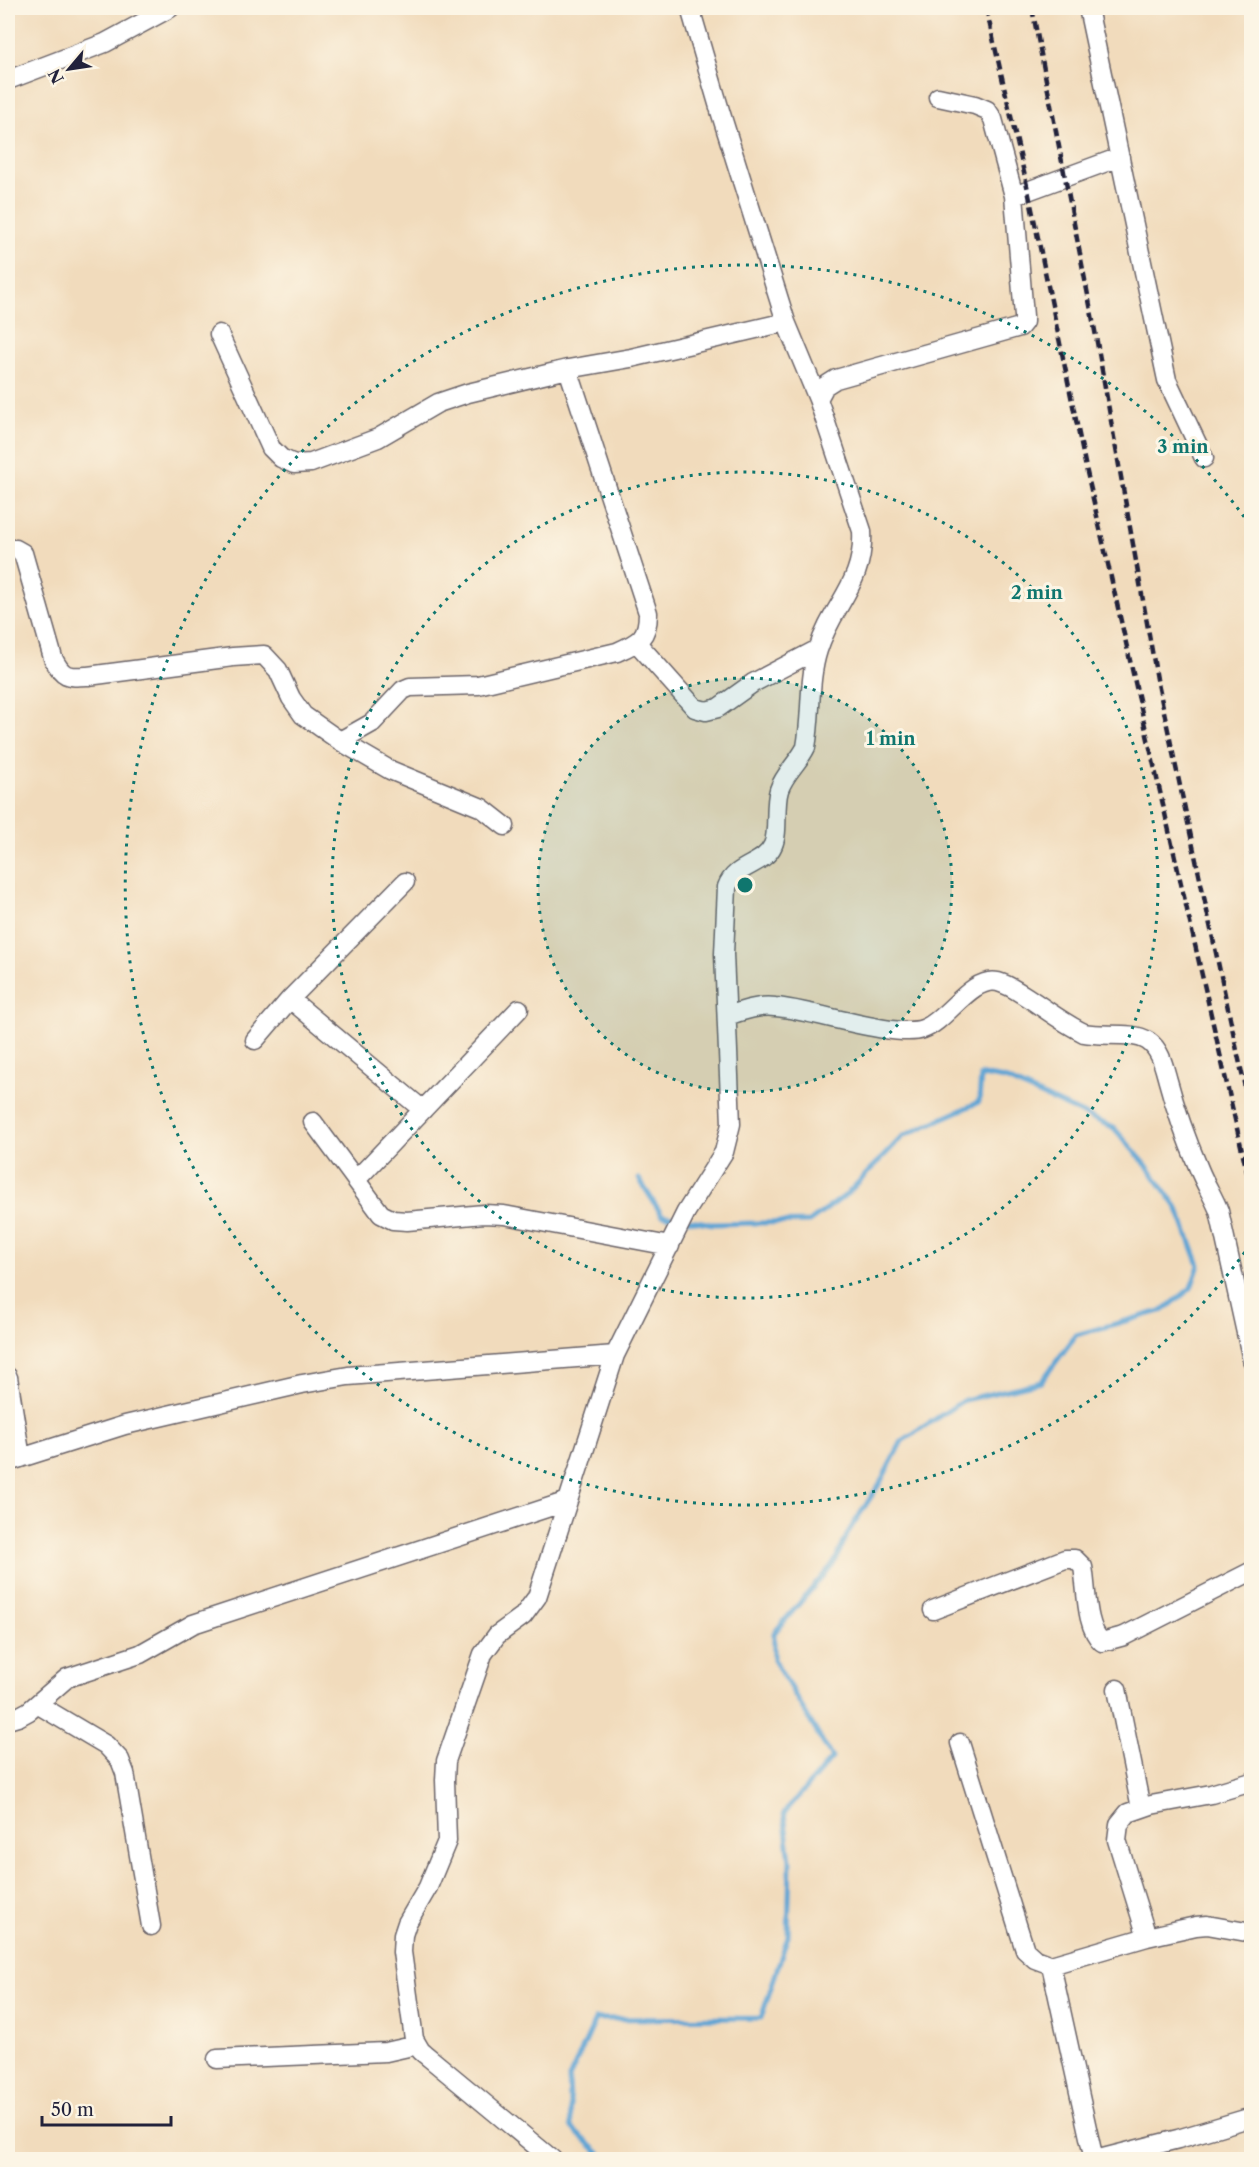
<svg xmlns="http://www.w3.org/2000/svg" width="1259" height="2167" viewBox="0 0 1259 2167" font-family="'Libre Caslon Text',serif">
<rect width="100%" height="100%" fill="#fcf5e5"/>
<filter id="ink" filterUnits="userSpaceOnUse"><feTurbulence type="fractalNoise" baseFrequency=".0167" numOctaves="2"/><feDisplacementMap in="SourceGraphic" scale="12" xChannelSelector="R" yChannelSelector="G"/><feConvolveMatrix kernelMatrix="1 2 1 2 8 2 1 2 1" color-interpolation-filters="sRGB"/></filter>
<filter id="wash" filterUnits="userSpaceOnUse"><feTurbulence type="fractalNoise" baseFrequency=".008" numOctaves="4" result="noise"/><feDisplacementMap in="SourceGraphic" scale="24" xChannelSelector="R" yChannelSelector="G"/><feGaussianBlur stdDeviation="1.35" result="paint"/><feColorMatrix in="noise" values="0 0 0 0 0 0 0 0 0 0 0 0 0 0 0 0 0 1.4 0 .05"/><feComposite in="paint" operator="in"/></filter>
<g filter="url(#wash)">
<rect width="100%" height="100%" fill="#f1dbbc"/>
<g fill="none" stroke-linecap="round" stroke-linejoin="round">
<path stroke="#5fa4d4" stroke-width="5" d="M 607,2160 L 571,2127 L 569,2078 L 596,2019 L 761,2018 L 788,1936 L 790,1861 L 784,1813 L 832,1758 L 774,1660 L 774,1633 L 834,1563 L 849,1531 L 880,1483 L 902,1441 L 964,1400 L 1041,1382 L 1076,1335 L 1164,1310 L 1191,1288 L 1199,1265 L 1178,1209 L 1147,1166 L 1114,1128 L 1005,1079 L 981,1075 L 979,1102 L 903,1136 L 846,1195 L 809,1222 L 713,1224 L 662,1215 L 639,1179"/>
</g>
</g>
<g filter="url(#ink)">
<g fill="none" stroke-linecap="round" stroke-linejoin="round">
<g stroke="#6a6368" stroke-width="21">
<path id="street" d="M 1088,8 L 1167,380 L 1204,458
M 8,80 L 105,43 L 170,8
M 938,97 L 975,105 L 987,110 L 993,119 L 1014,196
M 219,334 L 271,448 L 281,458 L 294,464 L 311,463 L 378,438 L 438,403 L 468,393 L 568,369 L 631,358 L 786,322
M 818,399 L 825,386 L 836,379 L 1020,327 L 1024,322 L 1024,316 L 1014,196 L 1120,157
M 8,549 L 16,549 L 23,553 L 53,658 C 63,678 68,677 88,676 L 233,657 L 264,655 L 278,670 L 291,698 L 303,715 L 340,741 L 390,770 L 482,808 L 505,826
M 637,643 L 695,708 L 706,711 L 718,708 L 753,683 L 818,649
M 340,741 L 372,723 L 403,690 L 410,687 L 478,685 L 617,652 C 639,642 648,638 648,613 L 568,369
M 290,999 L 423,1110
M 727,1016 C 742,1011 758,1005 775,1007 C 810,1009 895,1039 923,1029 C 947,1021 971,976 998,982 C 1010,985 1020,993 1030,999 C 1048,1011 1065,1024 1084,1033 C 1103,1037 1133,1031 1148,1041 C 1161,1050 1164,1067 1168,1081 C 1176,1111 1187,1141 1199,1169 C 1205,1184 1213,1196 1219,1211 L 1252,1360
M 255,1040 L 290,999 L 405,882
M 313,1122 L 381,1214 L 393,1220 L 407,1221 L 484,1214 L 504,1215 L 670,1246
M 356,1180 L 519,1009
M 8,1377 L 21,1458
M 8,1462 L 125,1425 L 302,1384 L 348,1376 L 615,1355
M 933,1610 L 1065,1559 L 1075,1559 L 1083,1567 C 1087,1588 1085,1627 1102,1642 L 1124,1636 L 1252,1571
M 1117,1689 L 1141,1808
M 37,1704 L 106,1745 L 120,1760 L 125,1773 L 151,1926
M 8,1720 L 18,1717 L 29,1711 L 67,1678 L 140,1654 L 193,1624 L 568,1501
M 960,1743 L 1025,1950 L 1035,1959 L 1051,1965 L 1147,1937 L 1196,1926 L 1207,1925 L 1252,1933
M 1147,1937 L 1117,1840 L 1119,1824 L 1128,1813 L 1151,1805 L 1211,1794 L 1252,1782
M 1051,1965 L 1094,2160
M 217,2059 L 386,2052 L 417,2045
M 553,2160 L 432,2060 L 421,2051 L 414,2039 L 402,1952 L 403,1935 L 407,1923 L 428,1887 L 447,1841 L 445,1780 L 446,1761 L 483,1654 L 497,1635 L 523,1616 L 537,1597 L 615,1355 L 686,1212 L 724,1152 L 731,1124 L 724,954 L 727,887 C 735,864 764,866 773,845 C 779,832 774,806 779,790 C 784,774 799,762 806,747 C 812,715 808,681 818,650 C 832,604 865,584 862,531 L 818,399 L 786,322 L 721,114 L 690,8
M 1095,2160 L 1178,2139 L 1252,2117"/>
</g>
<use href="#street" stroke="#fff" stroke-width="18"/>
<path stroke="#22223b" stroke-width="4.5" stroke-dasharray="9 4.5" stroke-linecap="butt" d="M 986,8 L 1028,190 L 1086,468 L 1252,1194
M 1032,8 L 1095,331 L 1157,679 L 1252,1120"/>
</g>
</g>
<circle cx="745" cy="885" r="207" fill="#0f766e" fill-opacity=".12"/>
<g fill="none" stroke="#0f766e" stroke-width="3" stroke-dasharray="3 6">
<circle cx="745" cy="885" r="207"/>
<circle cx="745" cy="885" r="413"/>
<path d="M1250 1245A620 620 0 1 1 1250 525"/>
</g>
<circle cx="745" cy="885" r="9" fill="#0f766e" stroke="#fcf5e5" stroke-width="3"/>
<g font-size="18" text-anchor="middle" font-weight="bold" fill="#0f766e" stroke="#fcf5e5" stroke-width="6" stroke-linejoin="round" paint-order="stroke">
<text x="1183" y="453">3 min</text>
<text x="1037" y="599">2 min</text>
<text x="891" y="745">1 min</text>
</g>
<rect width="1259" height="2167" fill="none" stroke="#fcf5e5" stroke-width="30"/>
<g transform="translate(69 69) rotate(241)" stroke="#fcf5e5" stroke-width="4.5" paint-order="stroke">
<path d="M0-4.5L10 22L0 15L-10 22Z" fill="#22223b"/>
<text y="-9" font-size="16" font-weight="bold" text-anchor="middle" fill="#22223b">N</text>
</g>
<path d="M42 2116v9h129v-9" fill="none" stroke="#22223b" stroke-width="3"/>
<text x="51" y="2116" font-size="18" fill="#22223b" stroke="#fcf5e5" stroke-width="4.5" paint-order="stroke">50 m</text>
</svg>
